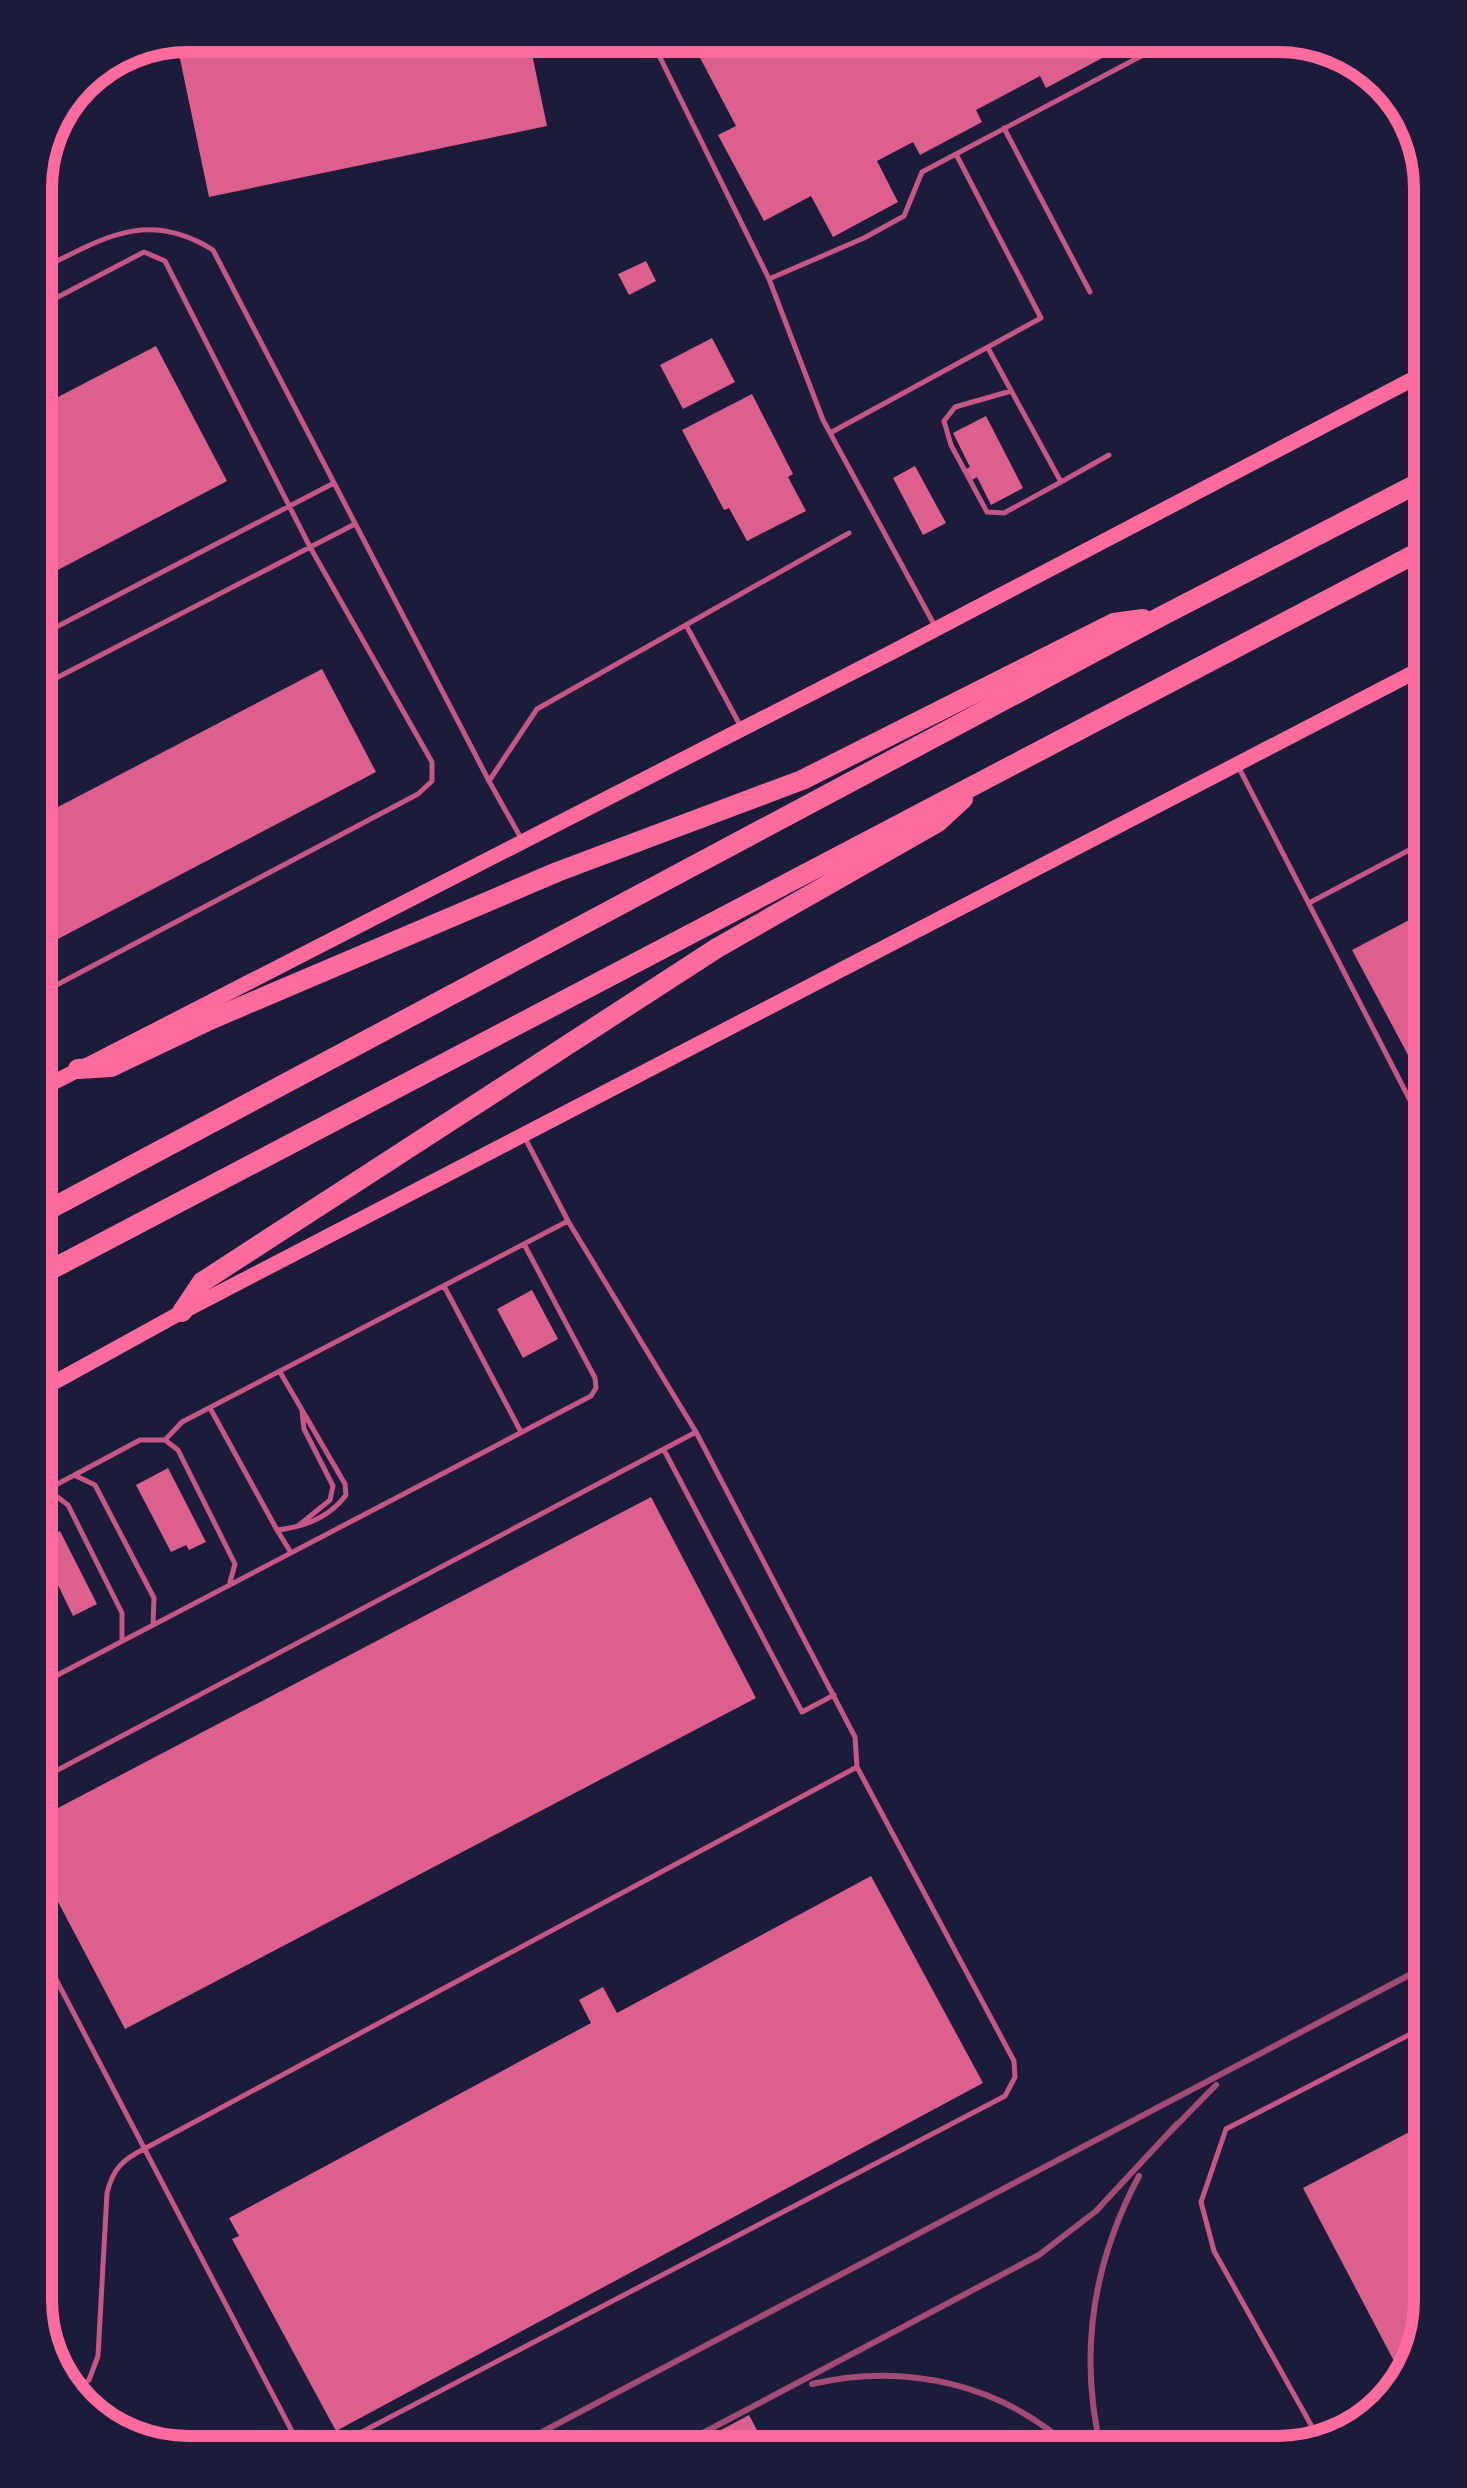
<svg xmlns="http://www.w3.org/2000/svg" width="1467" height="2488" viewBox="0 0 1467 2488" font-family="'Varela Round',sans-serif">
<rect width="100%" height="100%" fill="#1b1b3a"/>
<path fill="#dd5f8e" d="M 189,35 L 528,35 L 547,126 L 209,197 L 176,40 Z
M 688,35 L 1115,35 L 1100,43 L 1106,56 L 1046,88 L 1040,76 L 976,110 L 982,122 L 920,155 L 913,142 L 877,161 L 898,202 L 833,237 L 811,196 L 764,221 L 718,135 L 736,126 Z
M 646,261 L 656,281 L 629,295 L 618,274 Z
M 712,338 L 735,382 L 683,409 L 660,365 Z
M 156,346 L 227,481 L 35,582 L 35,409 Z
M 752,394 L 793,474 L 788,477 L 806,511 L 747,541 L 729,508 L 724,510 L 682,430 Z
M 986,416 L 1023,488 L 991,505 L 977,477 L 972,480 L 966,469 L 970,467 L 953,433 Z
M 915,466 L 946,523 L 923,535 L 893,478 Z
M 322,669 L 376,772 L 56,940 L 35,900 L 35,819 Z
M 1432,908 L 1432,1100 L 1352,950 Z
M 532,1290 L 558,1339 L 523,1358 L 497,1309 Z
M 168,1468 L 206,1542 L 189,1550 L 186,1545 L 171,1552 L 136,1485 Z
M 651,1497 L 756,1698 L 125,2029 L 35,1858 L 35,1820 Z
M 54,1529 L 56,1533 L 60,1531 L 97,1604 L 73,1616 L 37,1542 L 38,1538 Z
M 871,1876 L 983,2083 L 336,2431 L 232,2239 L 239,2236 L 229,2218 L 591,2023 L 579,2000 L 603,1987 L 617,2013 Z
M 1432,2120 L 1432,2300 L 1406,2384 L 1303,2188 Z
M 749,2415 L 769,2453 L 678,2453 Z"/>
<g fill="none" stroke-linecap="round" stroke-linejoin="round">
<path stroke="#c65784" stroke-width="5" d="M 649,35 L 769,279
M 1004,128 L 1090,292
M 35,272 C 99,241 145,207 213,250 L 489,781
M 988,348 L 1061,482 L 1109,455
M 1011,391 L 955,407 L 944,421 L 951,445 L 987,512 L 1004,513 L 1061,482
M 830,433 L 1041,318 L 956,154
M 686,625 L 741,727
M 936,628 L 823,420 L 769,279 L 864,238 L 904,216 L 922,172 L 1181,35
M 35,638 L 334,483
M 35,689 L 355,524
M 1239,768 L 1432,1143
M 522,840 L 489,781 L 537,709 L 849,533
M 1309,903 L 1432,838
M 35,985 L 47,990 L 418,794 L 432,781 L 432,762 L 310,547 L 165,261 L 144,252 L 35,309
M 524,1136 L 568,1221 L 696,1432
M 444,1286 L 521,1432
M 210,1408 L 277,1530 C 304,1527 329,1518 346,1495 L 345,1484 L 280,1372
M 165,1440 L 182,1422 L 568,1221
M 664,1450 L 802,1712 L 834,1695
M 74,1475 L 95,1485 L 154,1598 L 153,1624
M 47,1489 L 68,1505 L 122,1613 L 122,1641
M 35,1496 L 140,1440 L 165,1440 L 178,1450 L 235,1564 L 230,1582
M 298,1526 L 330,1500 L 333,1486 L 304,1429 L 302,1411
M 277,1530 L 290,1551
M 35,1619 L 51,1651 L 54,1677
M 35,1738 L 42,1731 L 37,1698 L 48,1680 L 591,1396 L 596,1388 L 595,1378 L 524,1244
M 35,1782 L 696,1432 L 855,1737 L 857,1767
M 35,1939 L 296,2439 L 316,2449 L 331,2448 L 1005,2096 L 1015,2077 L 1014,2061 L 857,1767 L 144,2149 C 122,2160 113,2169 107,2193 L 98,2356 L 89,2380 L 72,2392
M 1321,2443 L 1214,2251 L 1201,2202 L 1226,2129 L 1432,2023
M 1220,2452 L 1221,2453"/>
<path stroke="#ff6b9d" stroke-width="15" d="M 35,1092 L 898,649 L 1432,369
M 35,1393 L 182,1312 L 1432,663"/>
<path stroke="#ff6b9d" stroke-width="20" d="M 78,1069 L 111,1067 L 212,1019 L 557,872 L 802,780 L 1114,623 L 1143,619
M 35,1217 L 1160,617 L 1432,476
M 35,1278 L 1432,545
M 182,1312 L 202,1282 L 717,948 L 938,822 L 963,799"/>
<path stroke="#a44b75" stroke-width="6" d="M 1167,2135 L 1216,2085
M 812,2384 C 906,2362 1005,2384 1076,2453
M 502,2453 L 1432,1963
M 665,2453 L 1039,2255 L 1096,2211 L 1177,2124
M 1102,2453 C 1078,2356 1092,2264 1139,2176"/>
</g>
<path d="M0 0H1467V2488H0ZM188 52H1278A136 136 0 0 1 1414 188V2300A136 136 0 0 1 1278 2436H188A136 136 0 0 1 52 2300V188A136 136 0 0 1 188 52Z" fill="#1b1b3a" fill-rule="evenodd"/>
<path fill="none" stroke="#ff6b9d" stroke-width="12" d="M188 52H1278A136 136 0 0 1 1414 188V2300A136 136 0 0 1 1278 2436H188A136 136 0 0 1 52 2300V188A136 136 0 0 1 188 52Z"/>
</svg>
